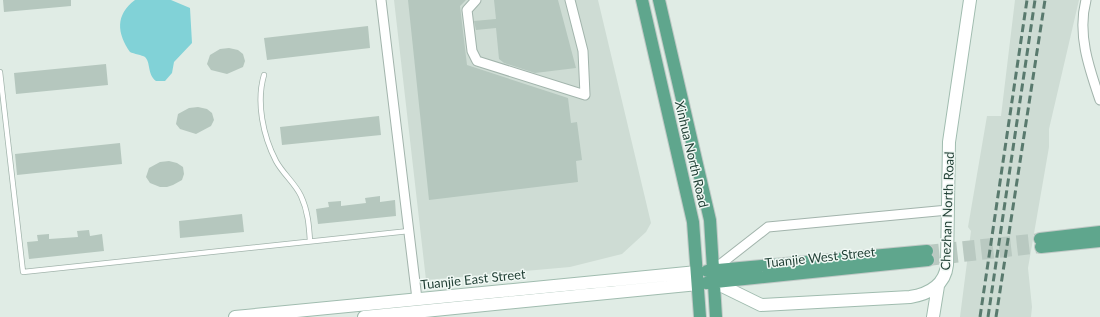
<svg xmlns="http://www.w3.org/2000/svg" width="1100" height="317" viewBox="0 0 1100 317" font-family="Lato,sans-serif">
<rect width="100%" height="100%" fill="#e0ece5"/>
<path fill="#cedcd4" d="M 394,0 L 598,0 L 651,223 L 646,232 L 622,254 L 570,267 L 426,280 Z
M 1015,0 L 1079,0 L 1049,129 L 1049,147 L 1028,268 L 1032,307 L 1031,317 L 960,317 L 971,231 L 968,227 L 987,116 L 1001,116 Z"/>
<path fill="#81d2d7" d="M 135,0 L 171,0 L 190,8 L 192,43 L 174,62 L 172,73 L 165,81 L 156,81 C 147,74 151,63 145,57 C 142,55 134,54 130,52 C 117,33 115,15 135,0 Z"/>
<path fill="#b5c7be" d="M 3,0 L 71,0 L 71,6 L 4,12 Z
M 408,0 L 466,0 L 460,6 L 467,65 L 568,98 L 571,123 L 577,122 L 582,160 L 576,161 L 578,182 L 429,200 Z
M 494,0 L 558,0 L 576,68 L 535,73 L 504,63 L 499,59 L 496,28 L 476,30 L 474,21 L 496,19 Z
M 368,26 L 370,48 L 267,60 L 264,38 Z
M 229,48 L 238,50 L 243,54 L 245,61 L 243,67 L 227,74 L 211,70 L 207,64 L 210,55 L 220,49 Z
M 106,64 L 108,85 L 16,94 L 14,73 Z
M 198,107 L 207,109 L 212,113 L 214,120 L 211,126 L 196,134 L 180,129 L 176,124 L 178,114 L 189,108 Z
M 379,116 L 381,135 L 282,145 L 280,127 Z
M 120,143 L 122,164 L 17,175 L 15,154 Z
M 169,161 L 177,163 L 183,167 L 184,174 L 182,180 L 173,185 L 167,187 L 160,187 L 150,183 L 146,177 L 149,168 L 160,162 Z
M 380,196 L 380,202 L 395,200 L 396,216 L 318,224 L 316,209 L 329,207 L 328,202 L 341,201 L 341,206 L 366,203 L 365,198 Z
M 242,214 L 244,232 L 180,238 L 179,221 Z
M 89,230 L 90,236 L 102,234 L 104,251 L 29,259 L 27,242 L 38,241 L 37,235 L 49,234 L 49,239 L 78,237 L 77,231 Z"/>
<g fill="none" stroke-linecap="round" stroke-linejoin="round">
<path stroke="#b9c9c1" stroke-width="12" stroke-dasharray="12 6" stroke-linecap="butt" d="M 927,251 L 1040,239
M 928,260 L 1041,247"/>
<g stroke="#a2b4ac" stroke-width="6">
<path id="lane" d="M 0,72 L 23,272 L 409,231
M 264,75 C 256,102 263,136 276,161 C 283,174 295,183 301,196 C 308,211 309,226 310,241"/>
</g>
<g stroke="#a2b4ac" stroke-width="11">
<path id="street" d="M 381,0 L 417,299
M 476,0 L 467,10 L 472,51 L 477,61 L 585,95 L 583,51 L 570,0
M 1086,0 C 1077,34 1089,68 1100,100
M 713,270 L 768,227 L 948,210"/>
</g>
<g stroke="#a0bcaf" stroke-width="14">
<path id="secondary" d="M 714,282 L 761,305 L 910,297 C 929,294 945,285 947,265 L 949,142 L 970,0
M 235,317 L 697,272
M 364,317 L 698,284
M 933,317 L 938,286"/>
</g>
<g stroke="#c0c9c6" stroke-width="14">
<path id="primary" d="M 642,0 L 693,222 L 700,317
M 659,0 L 710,220 L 716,317
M 1040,239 L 1100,232
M 1041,247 L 1100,241
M 707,271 L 927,251
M 706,283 L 928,260"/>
</g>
<use href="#lane" stroke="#fff" stroke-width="4.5"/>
<use href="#street" stroke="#fff" stroke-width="9"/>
<use href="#secondary" stroke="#fff" stroke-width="12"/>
<use href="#primary" stroke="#5fa68d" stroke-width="12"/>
<path stroke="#597a6e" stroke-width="3" stroke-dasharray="8 4" stroke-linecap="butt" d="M 980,317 L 1027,0
M 988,317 L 1035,0
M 996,317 L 1045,0"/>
</g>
<g text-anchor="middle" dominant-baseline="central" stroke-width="3" stroke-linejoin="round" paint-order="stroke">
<g font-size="13" fill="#1f3e33" stroke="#f0f8f4">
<text transform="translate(692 154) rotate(77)">Xinhua North Road</text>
<text transform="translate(947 211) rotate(-88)">Chezhan North Road</text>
<text transform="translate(820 257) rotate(-6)">Tuanjie West Street</text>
<text transform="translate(473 279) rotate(-6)">Tuanjie East Street</text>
</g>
</g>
</svg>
